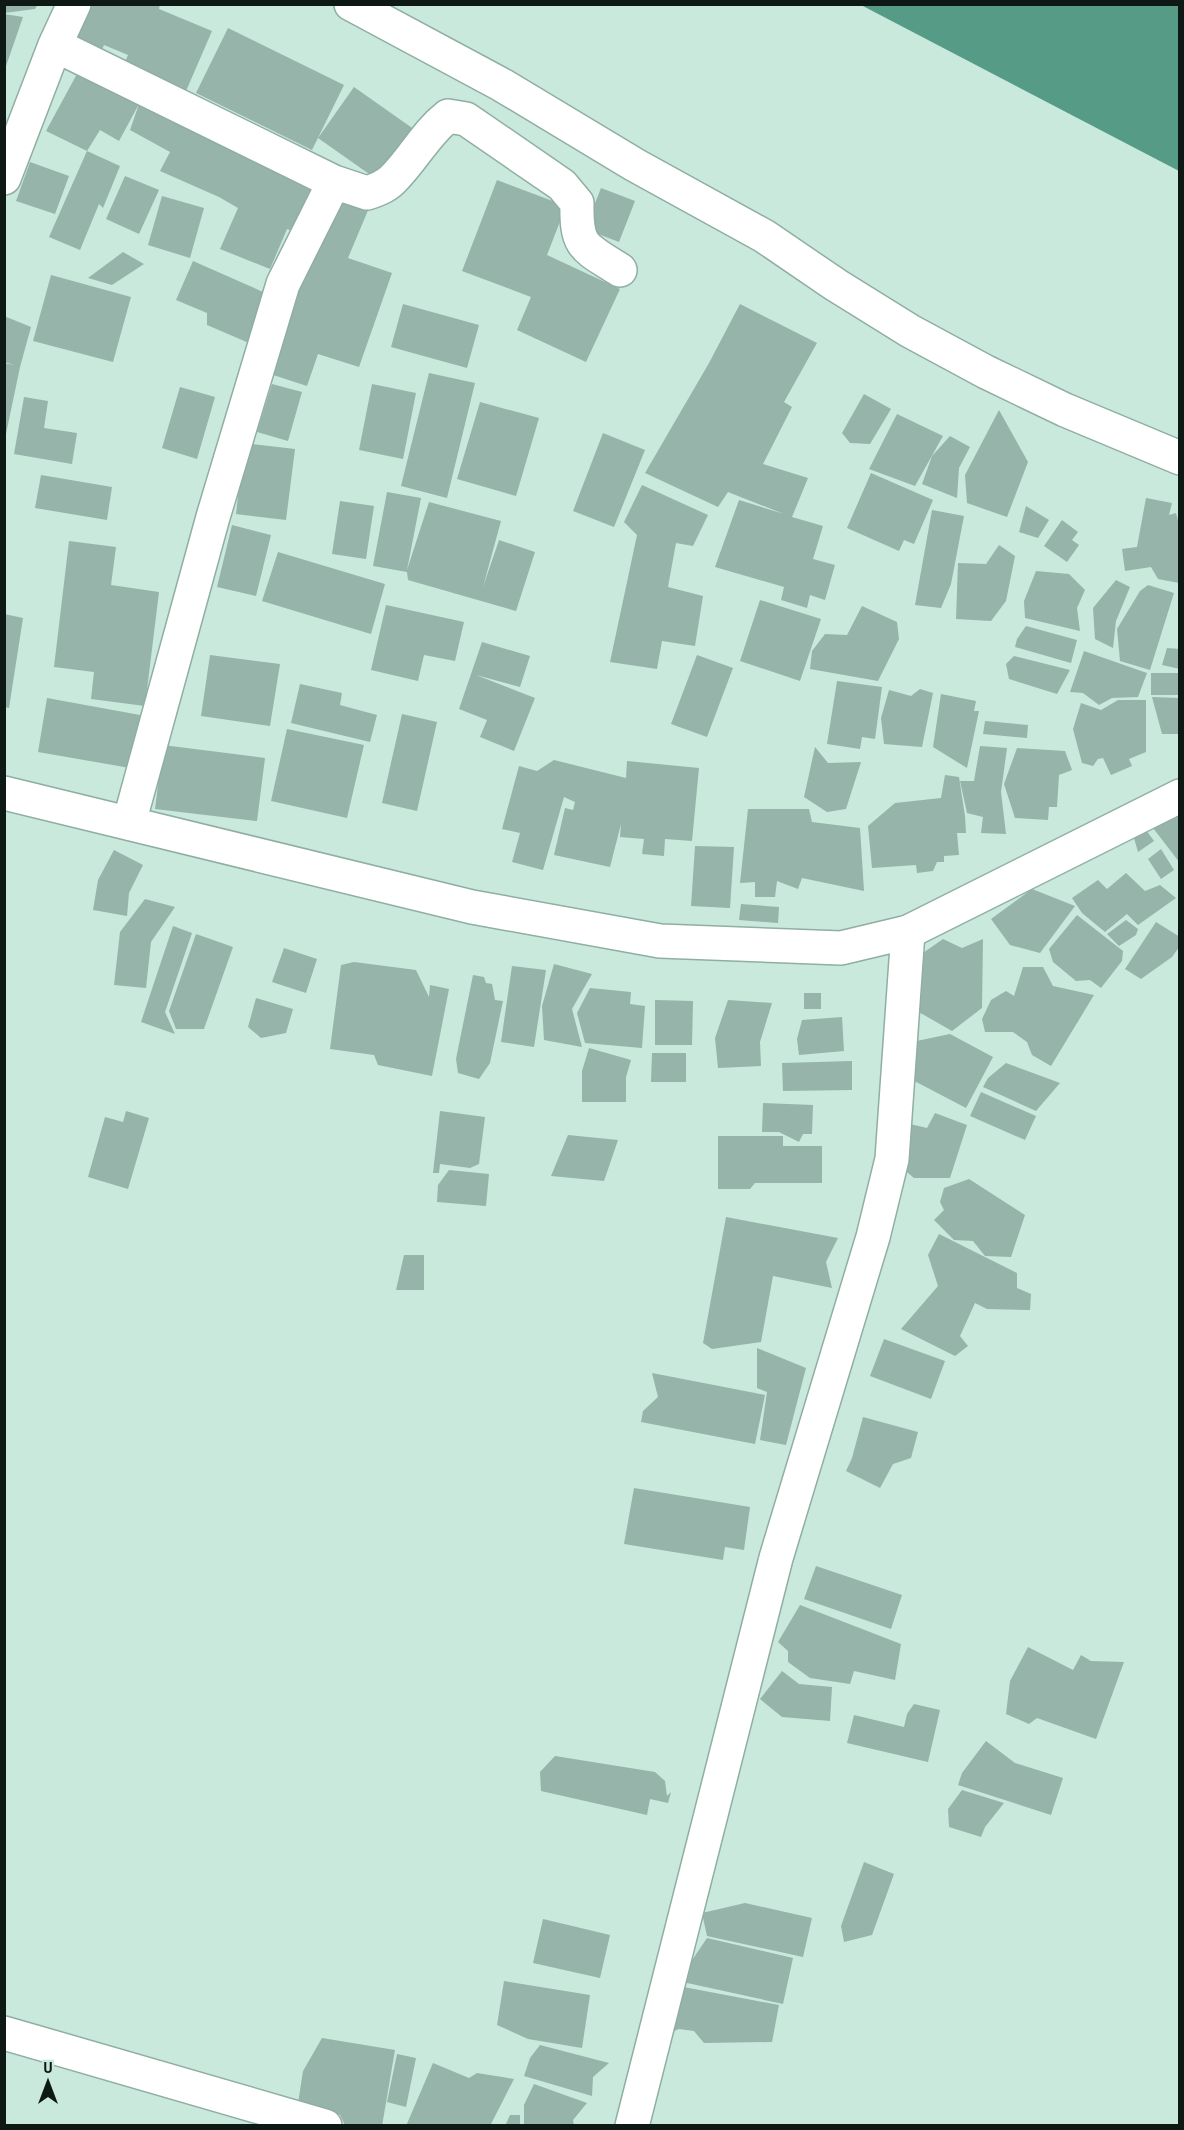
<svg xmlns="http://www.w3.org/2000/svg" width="1184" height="2130" viewBox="0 0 1184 2130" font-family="'Archivo Narrow',sans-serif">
<rect width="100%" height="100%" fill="#c9e9dd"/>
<path fill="#569b85" d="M 861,5 L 1179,5 L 1179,171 Z"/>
<path fill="#96b4a9" d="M 4,4 L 38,4 L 35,9 L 4,13 Z
M 82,4 L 160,4 L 159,9 L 212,31 L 183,98 L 121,71 L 128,55 L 104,45 L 97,61 L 63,46 Z
M 4,14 L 23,17 L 5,69 L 4,69 Z
M 228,28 L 344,85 L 312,150 L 196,93 Z
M 78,72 L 139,104 L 119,141 L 100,130 L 87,151 L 46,131 Z
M 354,87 L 415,130 L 379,181 L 318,138 Z
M 139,104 L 319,185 L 298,233 L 287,229 L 270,269 L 220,249 L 238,208 L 219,197 L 160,171 L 170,152 L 130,130 Z
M 87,151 L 120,166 L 103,208 L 99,204 L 80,250 L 49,237 Z
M 30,162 L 69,176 L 55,214 L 16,201 Z
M 125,176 L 159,190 L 139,234 L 106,219 Z
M 497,180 L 566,206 L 547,255 L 620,289 L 586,362 L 517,330 L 531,297 L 462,271 Z
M 601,188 L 635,201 L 619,242 L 585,229 Z
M 335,194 L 369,208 L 348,258 L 392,273 L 359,367 L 318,354 L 307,386 L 264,372 Z
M 162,196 L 204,208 L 190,258 L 148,245 Z
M 123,252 L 144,264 L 112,285 L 88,278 Z
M 193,261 L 270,295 L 249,343 L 207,325 L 207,313 L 176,300 Z
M 51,275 L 131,297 L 113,362 L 33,341 Z
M 403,304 L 479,325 L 467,368 L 391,347 Z
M 740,304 L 817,343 L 784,402 L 792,407 L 763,464 L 808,478 L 792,517 L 823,526 L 813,559 L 835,565 L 825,600 L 810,595 L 807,608 L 781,600 L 784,587 L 715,567 L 739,500 L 784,514 L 728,492 L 718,507 L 645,473 L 709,363 Z
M 4,316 L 31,327 L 20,367 L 6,434 L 4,363 L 15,365 L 4,362 Z
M 429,373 L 475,383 L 447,498 L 401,486 Z
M 272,384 L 302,392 L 288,441 L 257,432 Z
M 372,384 L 416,393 L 403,459 L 359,450 Z
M 180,387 L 215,397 L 197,459 L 162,448 Z
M 864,394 L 891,409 L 870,444 L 850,443 L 842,433 Z
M 24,397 L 48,401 L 44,428 L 77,433 L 72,464 L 14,454 Z
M 480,402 L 539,418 L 516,496 L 457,479 Z
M 999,410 L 1028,462 L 1007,517 L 967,503 L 965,475 Z
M 897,414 L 943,436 L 915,486 L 869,469 Z
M 603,433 L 645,450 L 614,527 L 573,511 Z
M 950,436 L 970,447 L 959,468 L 957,498 L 922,484 L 932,456 Z
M 244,443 L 295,449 L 286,520 L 236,514 Z
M 871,473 L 933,500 L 914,544 L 904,540 L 899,551 L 847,528 Z
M 41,475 L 112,487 L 107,520 L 35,508 Z
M 642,485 L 708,515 L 693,546 L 676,543 L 668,587 L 703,596 L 695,646 L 662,641 L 657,669 L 610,662 L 637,535 L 624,522 Z
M 387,492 L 421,498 L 407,570 L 429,502 L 501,521 L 483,587 L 499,540 L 535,552 L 516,611 L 408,580 L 407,572 L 373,566 Z
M 1146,498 L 1172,503 L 1169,515 L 1176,513 L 1180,528 L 1179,583 L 1158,579 L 1151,567 L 1125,571 L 1122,549 L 1137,547 Z
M 340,501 L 374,506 L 366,559 L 332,554 Z
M 1026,506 L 1049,520 L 1038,538 L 1019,532 Z
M 932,510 L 964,516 L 951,584 L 941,608 L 915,605 Z
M 1062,520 L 1078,532 L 1072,540 L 1079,545 L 1067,562 L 1044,546 Z
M 232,525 L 271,535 L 256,596 L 217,587 Z
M 69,541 L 116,547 L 111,585 L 159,592 L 145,706 L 91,699 L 94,672 L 54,667 Z
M 999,545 L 1015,556 L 1006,601 L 991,621 L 956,619 L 958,563 L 986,564 Z
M 278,552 L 385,584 L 371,634 L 262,601 Z
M 1036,571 L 1069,574 L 1085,590 L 1077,608 L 1080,631 L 1025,618 L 1024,601 Z
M 1116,580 L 1130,587 L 1116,621 L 1113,648 L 1095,639 L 1093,608 Z
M 1148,585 L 1174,593 L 1150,670 L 1120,661 L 1117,629 L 1140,591 Z
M 760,600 L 821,619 L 800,681 L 740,661 Z
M 386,605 L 464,622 L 455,661 L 424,655 L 418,681 L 371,670 Z
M 862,606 L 897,622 L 899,639 L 878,681 L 810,669 L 812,651 L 825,634 L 847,635 Z
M 4,614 L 23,618 L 9,708 L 4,707 Z
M 1026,626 L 1077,640 L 1071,663 L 1015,647 L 1017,639 Z
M 482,642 L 530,656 L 520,687 L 476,675 L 535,698 L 514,751 L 480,737 L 487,720 L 459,709 Z
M 1167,648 L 1180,649 L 1180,669 L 1162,665 Z
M 1084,651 L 1147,673 L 1138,697 L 1112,698 L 1099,705 L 1083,693 L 1070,692 Z
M 210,655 L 280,664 L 270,726 L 201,716 Z
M 697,655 L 733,668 L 707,737 L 671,724 Z
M 1014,656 L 1070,670 L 1057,694 L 1009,679 L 1006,664 Z
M 1151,673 L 1180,673 L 1180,695 L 1151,695 Z
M 837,681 L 882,687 L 875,739 L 862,737 L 860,749 L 827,744 Z
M 300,684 L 342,693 L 340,705 L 377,715 L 370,742 L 291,723 Z
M 920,689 L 933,693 L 922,747 L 884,744 L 881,718 L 889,690 L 911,696 Z
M 941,694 L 976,701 L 974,711 L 979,711 L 967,768 L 933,747 Z
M 1152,697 L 1180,698 L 1180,734 L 1162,734 Z
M 47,698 L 140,715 L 130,768 L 38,752 Z
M 1118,700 L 1146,700 L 1146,752 L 1129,759 L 1132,766 L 1111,775 L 1103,758 L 1098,759 L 1093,766 L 1082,763 L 1073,729 L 1081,703 L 1101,710 Z
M 402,714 L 437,722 L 417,811 L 382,803 Z
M 985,721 L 1028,725 L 1027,738 L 983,734 Z
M 287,729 L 364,745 L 347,818 L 271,801 Z
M 163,745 L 265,758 L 257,821 L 155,809 Z
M 980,746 L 1007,748 L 1001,792 L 1006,834 L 981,833 L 983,817 L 967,813 L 960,781 L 974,781 Z
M 815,747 L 828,763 L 861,762 L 846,809 L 827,812 L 804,797 Z
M 1017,748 L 1065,751 L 1072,770 L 1059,775 L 1057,807 L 1049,807 L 1048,820 L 1015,818 L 1004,784 Z
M 554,760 L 626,778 L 627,761 L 699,768 L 692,841 L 665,839 L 664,856 L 642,854 L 644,839 L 620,837 L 621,824 L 610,867 L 554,855 L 565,808 L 573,810 L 575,802 L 564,797 L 543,870 L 512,862 L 520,833 L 502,829 L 519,766 L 537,771 Z
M 945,775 L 959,777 L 965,816 L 966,833 L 957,833 L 959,855 L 944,856 L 944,862 L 937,862 L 933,871 L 917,873 L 916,865 L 872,868 L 868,826 L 895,803 L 941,798 Z
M 748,809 L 809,809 L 812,822 L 860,828 L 864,891 L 802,878 L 798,889 L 777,881 L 775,897 L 755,897 L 755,882 L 740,883 Z
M 1180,813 L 1180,863 L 1153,828 Z
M 1146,830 L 1154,841 L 1138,852 L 1134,838 Z
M 695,846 L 734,847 L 730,908 L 691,906 Z
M 1161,849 L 1174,870 L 1161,879 L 1148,859 Z
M 114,850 L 143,865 L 129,893 L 127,916 L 93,910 L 98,880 Z
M 1126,873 L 1145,891 L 1160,885 L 1176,898 L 1138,925 L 1127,914 L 1105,932 L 1082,913 L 1072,898 L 1098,880 L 1107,889 Z
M 1032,889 L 1075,906 L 1040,953 L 1010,945 L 991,919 Z
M 145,899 L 175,907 L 151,942 L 146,988 L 114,985 L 120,932 Z
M 741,904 L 779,907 L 778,923 L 739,920 Z
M 1077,915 L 1123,951 L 1122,961 L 1101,988 L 1090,980 L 1076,981 L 1053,962 L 1049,949 Z
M 1126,920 L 1138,929 L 1136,935 L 1119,946 L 1107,934 Z
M 1156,922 L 1180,937 L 1180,946 L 1172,957 L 1141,979 L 1125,969 Z
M 173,926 L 192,933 L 165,1012 L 175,1034 L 141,1022 Z
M 196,934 L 233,947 L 204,1029 L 176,1029 L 169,1011 Z
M 943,939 L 962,948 L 983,939 L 982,1008 L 952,1031 L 917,1011 L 910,962 Z
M 284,948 L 317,959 L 306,993 L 272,982 Z
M 354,962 L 416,970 L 429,997 L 430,985 L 449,989 L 432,1076 L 378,1065 L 374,1055 L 330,1049 L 341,965 Z
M 554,964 L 592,974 L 572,1009 L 582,1047 L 544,1040 L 542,1006 Z
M 512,966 L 546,970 L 534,1047 L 501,1042 Z
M 1023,967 L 1043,967 L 1053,986 L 1094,995 L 1051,1066 L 1032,1055 L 1027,1042 L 1013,1032 L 985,1032 L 982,1019 L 991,1000 L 1006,991 L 1014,996 Z
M 473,975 L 484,977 L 486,983 L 492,984 L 495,1000 L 503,1001 L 490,1063 L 479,1079 L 458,1073 L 456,1059 Z
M 590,988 L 631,992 L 630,1004 L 645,1006 L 642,1048 L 585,1043 L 577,1013 Z
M 804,993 L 821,993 L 821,1009 L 804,1009 Z
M 256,998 L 293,1009 L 286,1033 L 261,1038 L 248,1027 Z
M 655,1000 L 693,1001 L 692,1045 L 655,1045 Z
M 728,1000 L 772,1003 L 760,1042 L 761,1066 L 718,1068 L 715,1038 Z
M 842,1017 L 844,1051 L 799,1055 L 797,1039 L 802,1020 Z
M 950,1034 L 993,1057 L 966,1108 L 901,1074 L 907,1043 Z
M 589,1048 L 631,1060 L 626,1077 L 626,1102 L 582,1102 L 582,1071 Z
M 652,1053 L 686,1053 L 686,1082 L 651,1082 Z
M 852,1061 L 852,1090 L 783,1091 L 782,1063 Z
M 1006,1063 L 1060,1083 L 1036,1111 L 983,1087 L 988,1078 Z
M 981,1092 L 1036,1116 L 1025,1140 L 970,1116 Z
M 763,1103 L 813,1105 L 812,1134 L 803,1134 L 799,1142 L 779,1132 L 762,1132 Z
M 126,1111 L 149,1118 L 128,1189 L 88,1177 L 105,1117 L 123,1122 Z
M 440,1111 L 485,1117 L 479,1164 L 470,1168 L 440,1164 L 439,1173 L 433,1173 Z
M 935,1113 L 967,1125 L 950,1178 L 914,1178 L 896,1163 L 897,1121 L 927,1128 Z
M 568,1135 L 618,1140 L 604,1181 L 551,1176 Z
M 718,1136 L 783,1136 L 783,1146 L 822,1146 L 822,1183 L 755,1183 L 750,1189 L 718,1189 Z
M 449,1170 L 489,1174 L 486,1206 L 437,1202 L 438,1185 Z
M 969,1179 L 1025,1215 L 1011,1257 L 985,1256 L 973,1241 L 954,1240 L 934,1220 L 944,1210 L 940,1202 L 944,1188 Z
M 726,1217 L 838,1238 L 826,1262 L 832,1288 L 773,1276 L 761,1342 L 712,1349 L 703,1343 Z
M 939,1234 L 1017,1273 L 1017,1288 L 1031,1294 L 1030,1310 L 987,1309 L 975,1303 L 960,1336 L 968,1346 L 955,1356 L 901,1329 L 938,1286 L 928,1255 Z
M 404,1255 L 424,1255 L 424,1290 L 396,1290 Z
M 884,1339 L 945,1361 L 931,1399 L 870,1376 Z
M 757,1348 L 806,1368 L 786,1445 L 760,1440 L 767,1392 L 757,1388 Z
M 652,1373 L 765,1395 L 755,1444 L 641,1422 L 643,1411 L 658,1397 Z
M 863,1417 L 918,1432 L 911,1458 L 893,1464 L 880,1488 L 846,1471 L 852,1458 Z
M 634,1488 L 750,1507 L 744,1550 L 725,1547 L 723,1560 L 624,1544 Z
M 816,1566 L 902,1595 L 891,1629 L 804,1599 Z
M 800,1605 L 901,1644 L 895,1680 L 854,1671 L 850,1684 L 810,1678 L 788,1662 L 788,1651 L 778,1642 Z
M 1028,1647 L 1073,1670 L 1081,1655 L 1091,1661 L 1124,1662 L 1096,1739 L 1037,1718 L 1029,1724 L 1006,1714 L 1010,1681 Z
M 782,1671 L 799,1684 L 832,1687 L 830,1721 L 782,1717 L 760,1699 Z
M 914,1704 L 940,1710 L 928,1762 L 847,1743 L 854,1715 L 904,1727 L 907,1714 Z
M 986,1741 L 1015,1763 L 1063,1778 L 1051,1815 L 958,1785 L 962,1773 Z
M 555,1756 L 655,1772 L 665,1781 L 667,1796 L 671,1792 L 668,1803 L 650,1799 L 647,1815 L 541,1791 L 540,1772 Z
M 962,1790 L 1004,1803 L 985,1827 L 981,1837 L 949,1827 L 948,1809 Z
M 864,1862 L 894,1874 L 872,1935 L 844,1942 L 841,1926 Z
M 745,1903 L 812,1918 L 803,1957 L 707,1936 L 702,1913 Z
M 543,1919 L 610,1935 L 600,1978 L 533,1963 Z
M 707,1938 L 793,1958 L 783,2004 L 678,1981 Z
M 504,1981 L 590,1995 L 582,2048 L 528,2039 L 497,2025 Z
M 673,1985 L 779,2005 L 772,2042 L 704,2043 L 694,2031 L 679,2029 L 661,2036 Z
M 322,2038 L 395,2050 L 382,2126 L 345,2125 L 340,2115 L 317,2108 L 297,2110 L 303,2071 Z
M 540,2045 L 609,2063 L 593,2077 L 592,2096 L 524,2076 L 530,2058 Z
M 397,2054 L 416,2058 L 406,2107 L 387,2102 Z
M 433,2063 L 469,2078 L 477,2073 L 514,2079 L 490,2126 L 406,2126 Z
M 534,2084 L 587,2103 L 573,2120 L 574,2126 L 524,2126 L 524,2105 Z
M 510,2115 L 520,2115 L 520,2126 L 505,2126 Z"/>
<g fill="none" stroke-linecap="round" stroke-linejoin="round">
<g stroke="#90aea3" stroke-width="36">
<path id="minor" d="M 351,4 L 502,85 L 635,165 L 764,236 L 836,285 L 910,331 L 986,372 L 1065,410 L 1180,458
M 55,45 L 334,182
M 4,178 L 55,45 L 74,4
M 129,823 L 213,517 L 283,284 L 334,182 L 367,193 C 376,190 385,187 392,180 C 412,161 425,134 448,116 L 466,119 L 562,185 L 577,203 C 576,248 584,247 620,270
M 4,2033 L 325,2126
M 632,2126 L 776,1558 L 873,1237 L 892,1159 L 908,932"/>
</g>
<g stroke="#90aea3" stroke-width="36">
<path id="tertiary" d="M 4,793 L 472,907 L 660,941 L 841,948 L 908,932 L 1180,796"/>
</g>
<use href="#minor" stroke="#fff" stroke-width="33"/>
<use href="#tertiary" stroke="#fff" stroke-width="33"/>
</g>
<rect width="1184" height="2130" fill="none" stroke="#0e1915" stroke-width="12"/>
<g transform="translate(48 2082)" stroke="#c9e9dd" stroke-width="4.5" paint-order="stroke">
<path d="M0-4.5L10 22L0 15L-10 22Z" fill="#0e1915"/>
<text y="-9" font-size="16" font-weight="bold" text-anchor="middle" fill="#0e1915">U</text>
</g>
</svg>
